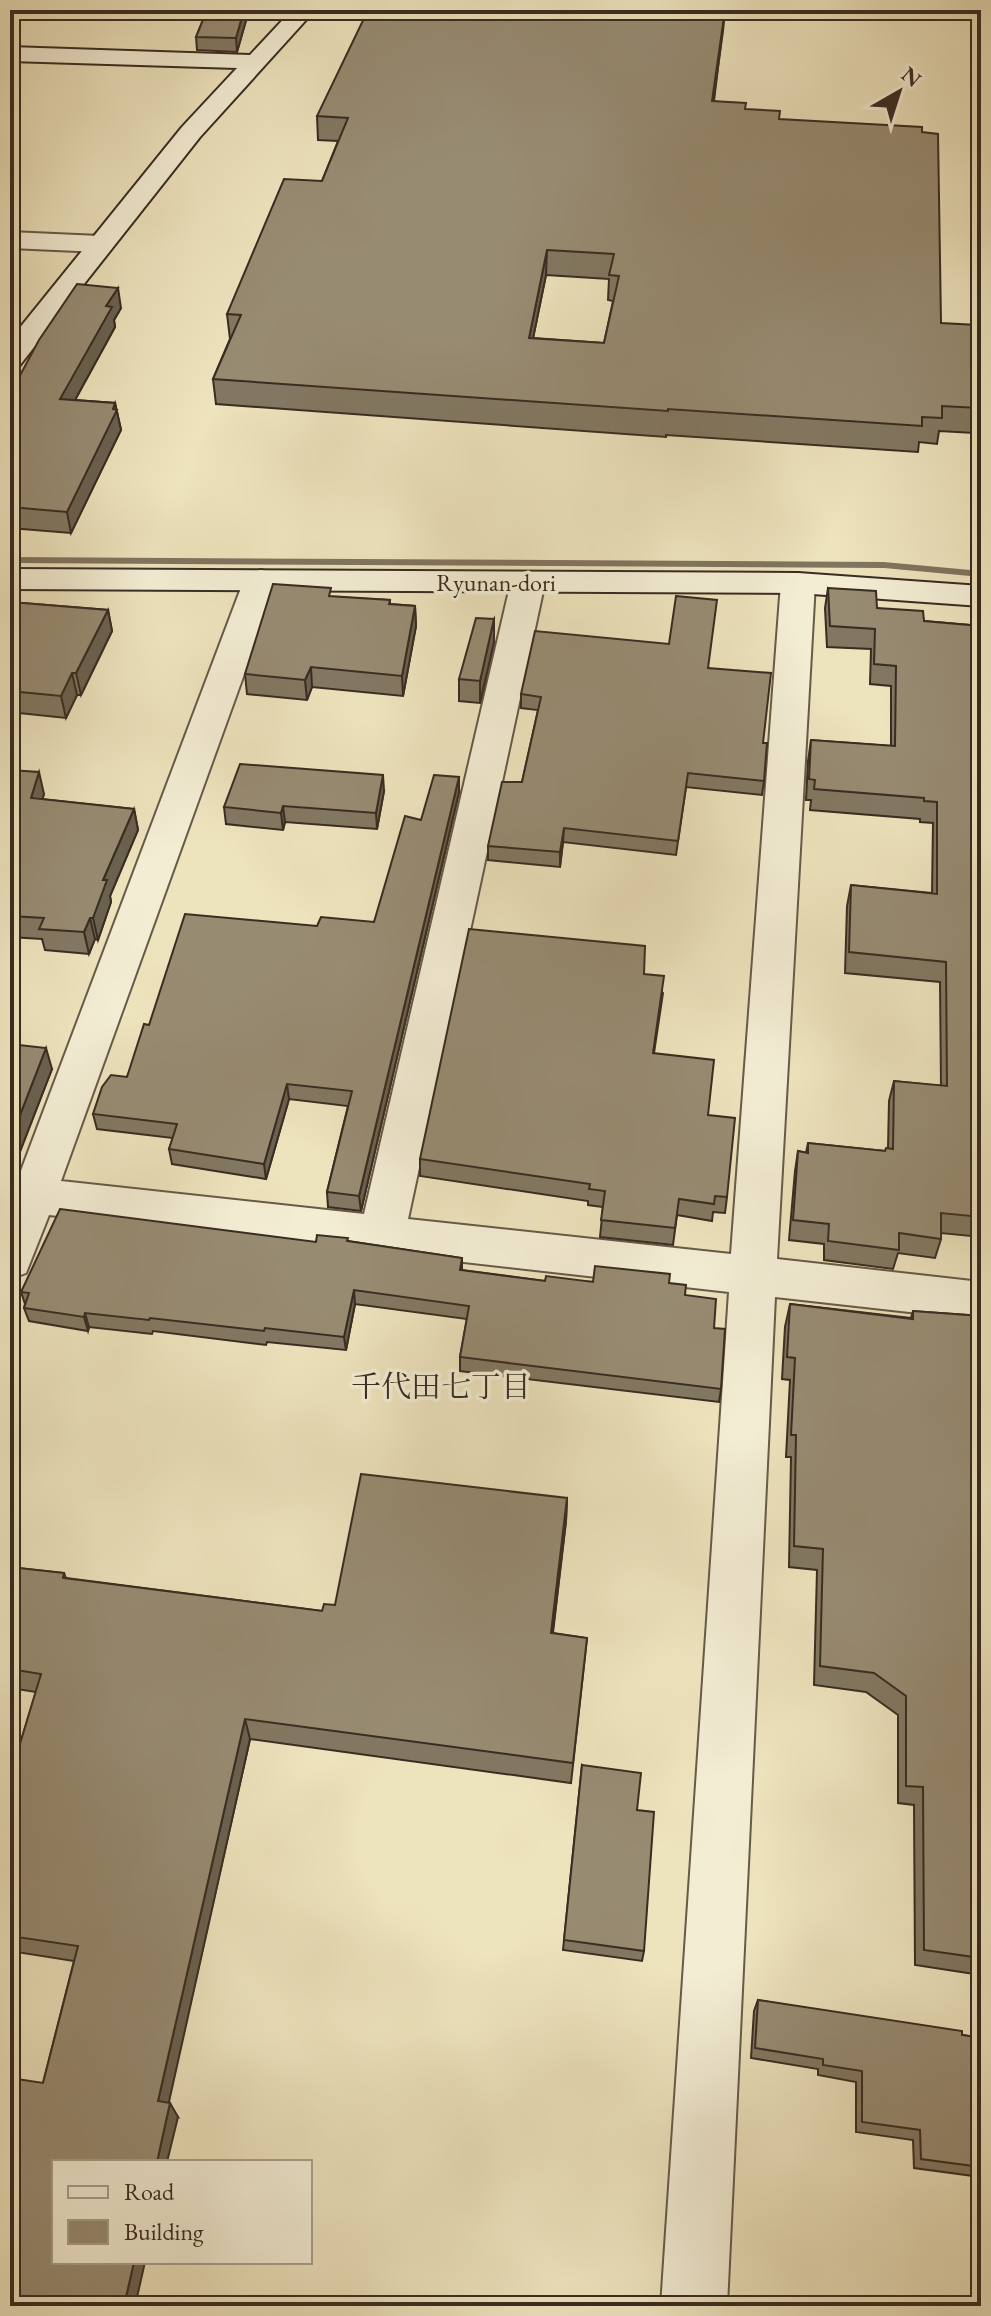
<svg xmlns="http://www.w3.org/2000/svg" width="991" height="2316" viewBox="0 0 991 2316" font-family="'EB Garamond','Noto Serif JP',serif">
<rect width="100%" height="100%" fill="#ede3bd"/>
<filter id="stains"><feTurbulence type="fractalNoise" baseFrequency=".0025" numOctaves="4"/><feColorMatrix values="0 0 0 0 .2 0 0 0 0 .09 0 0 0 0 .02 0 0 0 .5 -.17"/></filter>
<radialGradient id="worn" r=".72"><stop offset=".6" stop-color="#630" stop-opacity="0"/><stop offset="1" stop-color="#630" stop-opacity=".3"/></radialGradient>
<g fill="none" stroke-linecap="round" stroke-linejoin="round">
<path fill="#80755f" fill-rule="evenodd" d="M 963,10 L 981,10 L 981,13 Z
M 10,557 L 884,562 L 981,571 L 981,577 L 884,568 L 10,563 Z"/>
<g stroke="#665a48" stroke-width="4">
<path id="street" d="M 10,232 L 100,236 L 110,238 L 113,244 L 110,250 L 100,252 L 10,248 Z
M 261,570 L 273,573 L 278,580 L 61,1181 L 364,1214 L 511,582 L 516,575 L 528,572 L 540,575 L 545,582 L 408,1219 L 731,1254 L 781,583 L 786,576 L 798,573 L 810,576 L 815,583 L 777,1259 L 981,1282 L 981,1320 L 775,1297 L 727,2306 L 661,2306 L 729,1292 L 49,1215 L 26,1273 L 10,1279 L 10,1175 L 19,1176 L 244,580 L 249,573 Z"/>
</g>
<g stroke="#392c21" stroke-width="4">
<path id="secondary" d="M 292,10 L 315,10 L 200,137 L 20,365 L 10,368 L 10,340 L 182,127 L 237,68 L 10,61 L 10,47 L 250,55 Z
M 10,569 L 798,573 L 981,586 L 981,606 L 798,593 L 10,589 Z"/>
</g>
<use href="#street" fill="#f3edd4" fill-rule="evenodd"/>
<use href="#secondary" fill="#f3edd4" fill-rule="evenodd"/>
</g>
<path fill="#827862" stroke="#392c21" stroke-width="2" fill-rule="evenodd" d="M 207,10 L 249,10 L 237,52 L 197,50 L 196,37 Z
M 725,10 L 714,101 L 779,119 L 941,323 L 978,359 L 975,377 L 979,408 L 974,433 L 939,431 L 937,444 L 919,442 L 918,452 L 666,435 L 666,437 L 216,404 L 213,379 L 230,339 L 227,314 L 322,181 L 338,141 L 318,140 L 317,116 ZM 546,275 L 609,279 L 608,300 L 613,301 L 604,343 L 533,338 Z
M 121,308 L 114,320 L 115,327 L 75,400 L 115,403 L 121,430 L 71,533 L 10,528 L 10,394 Z
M 828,588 L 877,608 L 924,621 L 981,626 L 981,1237 L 941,1233 L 941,1239 L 935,1258 L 898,1253 L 893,1269 L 824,1260 L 824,1244 L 789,1240 L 795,1171 L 798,1151 L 806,1153 L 808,1143 L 885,1151 L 888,1148 L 889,1101 L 894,1081 L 941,1086 L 940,982 L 845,973 L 847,906 L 851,885 L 932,893 L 933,823 L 920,822 L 920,819 L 810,810 L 811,800 L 806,800 L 808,761 L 811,740 L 891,746 L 891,686 L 870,684 L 871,649 L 827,647 L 825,608 Z
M 332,597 L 390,600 L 390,604 L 415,606 L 416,626 L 403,696 L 312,687 L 307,700 L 247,694 L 245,674 Z
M 10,602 L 108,610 L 112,631 L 81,695 L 77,695 L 66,718 L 10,712 Z
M 494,619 L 494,642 L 480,703 L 459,701 L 459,679 Z
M 709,668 L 763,743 L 764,781 L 762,795 L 686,787 L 676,855 L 563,842 L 560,867 L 488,860 L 488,846 L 522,782 L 538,710 L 521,708 L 521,694 Z
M 10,770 L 44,794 L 42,799 L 134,809 L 138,830 L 110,896 L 111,902 L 98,940 L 95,939 L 89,954 L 45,950 L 42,939 L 10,937 Z
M 384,791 L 377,829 L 285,822 L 283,830 L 226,824 L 224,807 Z
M 459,792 L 361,1211 L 328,1207 L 327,1192 L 348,1106 L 289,1099 L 266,1179 L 172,1164 L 169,1149 L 173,1138 L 97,1129 L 93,1114 L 127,1077 L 149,1025 L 317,926 L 374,922 L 421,820 Z
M 644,974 L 663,993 L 654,1053 L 708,1115 L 727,1197 L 725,1213 L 713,1212 L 712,1221 L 677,1215 L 673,1245 L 600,1237 L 603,1207 L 588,1205 L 588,1201 L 420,1176 L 420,1159 Z
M 10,1044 L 52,1069 L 19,1154 L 10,1152 Z
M 348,1241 L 462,1258 L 462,1270 L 545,1281 L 669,1283 L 685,1295 L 714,1328 L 721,1389 L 719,1402 L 460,1371 L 460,1357 L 467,1319 L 355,1304 L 346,1350 L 267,1342 L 266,1345 L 153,1331 L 152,1334 L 89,1327 L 88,1331 L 29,1321 L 24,1308 L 25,1304 L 21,1292 L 316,1242 Z
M 790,1304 L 911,1318 L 913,1311 L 981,1316 L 981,1975 L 915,1965 L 914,1805 L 898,1803 L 898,1715 L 866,1692 L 814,1685 L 817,1570 L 789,1567 L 791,1457 L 786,1457 L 790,1380 L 782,1379 L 785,1327 Z
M 567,1498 L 566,1521 L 553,1633 L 587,1638 L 571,1783 L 250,1739 L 168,2103 L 178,2117 L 43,2083 L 74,1961 L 10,1951 L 10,1777 L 36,1692 L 10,1688 L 10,1567 L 64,1573 L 66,1578 L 322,1611 Z
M 582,1765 L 637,1810 L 644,1951 L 642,1961 L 563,1950 Z
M 758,2000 L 981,2038 L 981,2177 L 914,2168 L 913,2140 L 856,2132 L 856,2082 L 818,2075 L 818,2069 L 751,2058 L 754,2011 Z"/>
<path fill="#6a6150" stroke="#392c21" stroke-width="2" d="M 244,10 L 249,10 L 237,52 L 236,38 Z
M 725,10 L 723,31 L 710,125 L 712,101 Z
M 547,250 L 546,275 L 528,363 L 529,338 Z
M 118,288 L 121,308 L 114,320 L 115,327 L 64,420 L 60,399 L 106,306 Z
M 115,403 L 121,430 L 71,533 L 67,512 Z
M 415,606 L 416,626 L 403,696 L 402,676 Z
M 108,610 L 112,631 L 81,695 L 76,673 Z
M 494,619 L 494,642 L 480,703 L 480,681 Z
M 311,667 L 312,687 L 307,700 L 305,680 Z
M 72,673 L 77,695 L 66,718 L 61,696 Z
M 39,772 L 44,794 L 36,820 L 31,798 Z
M 383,775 L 384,791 L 377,829 L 376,813 Z
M 459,777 L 459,792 L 361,1211 L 359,1196 Z
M 283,806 L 285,822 L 283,830 L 281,813 Z
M 134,809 L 138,830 L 110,896 L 111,902 L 98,940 L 93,918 L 103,880 Z
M 564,828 L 563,842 L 560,867 L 560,852 Z
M 90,918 L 95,939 L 89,954 L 84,932 Z
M 46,1048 L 52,1069 L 19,1154 L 13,1133 Z
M 287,1084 L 289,1099 L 266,1179 L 264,1164 Z
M 354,1290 L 355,1304 L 346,1350 L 344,1337 Z
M 85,1313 L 89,1327 L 88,1331 L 84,1317 Z
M 567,1498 L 566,1521 L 550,1654 L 551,1633 Z
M 245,1719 L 250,1739 L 166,2115 L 158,2101 Z
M 170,2103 L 178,2117 L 167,2162 L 157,2162 Z
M 134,2262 L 145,2262 L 135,2306 L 124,2306 Z"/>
<path fill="#978b72" stroke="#392c21" stroke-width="2" fill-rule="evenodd" d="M 207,10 L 244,10 L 236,38 L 196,37 Z
M 368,10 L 725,10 L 712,101 L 746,103 L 745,109 L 780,111 L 779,119 L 922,127 L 922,132 L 938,134 L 941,323 L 977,325 L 978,359 L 972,359 L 979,408 L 942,406 L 942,418 L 922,417 L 922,426 L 668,409 L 668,411 L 213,379 L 241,315 L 227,314 L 284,179 L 322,181 L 348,118 L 317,116 ZM 547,250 L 614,254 L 609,275 L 619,276 L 604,343 L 529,338 Z
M 77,284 L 118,288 L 106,306 L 112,307 L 60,399 L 115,403 L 113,409 L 117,410 L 67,512 L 10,507 L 10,394 L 39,340 Z
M 273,584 L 331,588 L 329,596 L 390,600 L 389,604 L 415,606 L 402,676 L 311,667 L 305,680 L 245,674 Z
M 828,588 L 876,591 L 877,608 L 923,611 L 924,621 L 981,626 L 981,1217 L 941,1213 L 941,1239 L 899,1233 L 899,1250 L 828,1241 L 829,1224 L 793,1220 L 798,1151 L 808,1153 L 808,1143 L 885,1151 L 886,1148 L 893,1149 L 894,1081 L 947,1086 L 946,962 L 849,952 L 851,885 L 937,894 L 937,802 L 924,801 L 924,798 L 814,789 L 815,780 L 809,779 L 811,740 L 895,746 L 896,666 L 874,664 L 875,629 L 830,626 Z
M 676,596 L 717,600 L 708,668 L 771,673 L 763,743 L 767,743 L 764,781 L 688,773 L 678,841 L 564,828 L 560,852 L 488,846 L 502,782 L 522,782 L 541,697 L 521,694 L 535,631 L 669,644 Z
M 10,602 L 108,610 L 76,673 L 72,673 L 61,696 L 10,691 Z
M 476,618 L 494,619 L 480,681 L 459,679 Z
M 240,764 L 383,775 L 376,813 L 283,806 L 281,813 L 224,807 Z
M 10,770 L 39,772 L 31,798 L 134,809 L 103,880 L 107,880 L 93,918 L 90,918 L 84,932 L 39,929 L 44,918 L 10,916 Z
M 434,775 L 459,777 L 359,1196 L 327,1192 L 352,1091 L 287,1084 L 264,1164 L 169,1149 L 177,1124 L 93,1114 L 102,1087 L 111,1075 L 127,1077 L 144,1024 L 149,1025 L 185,914 L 317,926 L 321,917 L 374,922 L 405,816 L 421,820 Z
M 469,929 L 645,946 L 644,974 L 664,976 L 653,1053 L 714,1060 L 708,1115 L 735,1118 L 727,1197 L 715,1196 L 714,1204 L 679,1199 L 675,1228 L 601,1220 L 605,1191 L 589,1189 L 590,1184 L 420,1159 Z
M 10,1044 L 46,1048 L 13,1133 L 10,1132 Z
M 60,1209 L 316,1242 L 317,1235 L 348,1238 L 347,1241 L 462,1258 L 460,1270 L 545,1281 L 546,1276 L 593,1282 L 595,1266 L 670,1274 L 669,1283 L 686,1285 L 685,1295 L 716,1299 L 714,1328 L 725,1329 L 721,1389 L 460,1357 L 469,1306 L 354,1290 L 344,1337 L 265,1328 L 264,1331 L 150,1318 L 149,1320 L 85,1313 L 84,1317 L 24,1308 L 29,1293 L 21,1292 Z
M 790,1304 L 913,1319 L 913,1311 L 981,1316 L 981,1958 L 924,1950 L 923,1787 L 906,1786 L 906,1696 L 874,1673 L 820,1666 L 823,1549 L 794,1546 L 796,1435 L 791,1435 L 795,1358 L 787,1357 Z
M 361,1474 L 567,1498 L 551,1633 L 587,1638 L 573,1763 L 245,1719 L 158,2101 L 170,2103 L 157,2162 L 54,2162 L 54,2262 L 134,2262 L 124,2306 L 10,2306 L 10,2078 L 43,2083 L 78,1946 L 10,1936 L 10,1777 L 41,1674 L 10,1669 L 10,1567 L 64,1573 L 63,1578 L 322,1611 L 324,1604 L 335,1605 Z
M 582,1765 L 641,1773 L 637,1810 L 654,1812 L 644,1951 L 564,1940 Z
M 758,2000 L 962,2031 L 962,2035 L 981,2038 L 981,2167 L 921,2159 L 920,2130 L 862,2122 L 862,2071 L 823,2065 L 823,2059 L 755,2048 Z"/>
<g text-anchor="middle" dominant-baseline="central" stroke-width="7" stroke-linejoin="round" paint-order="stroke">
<g font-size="24" fill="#392c21" stroke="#f3edd4">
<text x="496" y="582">Ryunan-dori</text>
</g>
<g font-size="30" fill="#392c21" stroke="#f3edd4">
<text x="441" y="1386">千代田七丁目</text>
</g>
</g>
<rect width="991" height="2316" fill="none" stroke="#ede3bd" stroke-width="40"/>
<rect x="12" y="12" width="967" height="2292" fill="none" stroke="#392c21" stroke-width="4"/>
<rect x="20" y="20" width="951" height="2276" fill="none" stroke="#392c21" stroke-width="2"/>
<rect x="52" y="2160" width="260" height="104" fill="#f3edd4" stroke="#a9a08c" stroke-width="2"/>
<rect x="68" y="2186" width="40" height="12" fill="#f3edd4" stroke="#a9a08c" stroke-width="2"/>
<text x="124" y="2200" font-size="24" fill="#392c21">Road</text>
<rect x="68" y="2220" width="40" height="24" fill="#978b72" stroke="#a9a08c" stroke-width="2"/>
<text x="124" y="2240" font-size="24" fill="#392c21">Building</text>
<g transform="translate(899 92) rotate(39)" stroke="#f3edd4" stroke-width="6" paint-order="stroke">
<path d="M0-6L14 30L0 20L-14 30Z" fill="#392c21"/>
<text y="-12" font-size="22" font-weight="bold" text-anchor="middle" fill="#392c21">N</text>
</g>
<rect width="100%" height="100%" filter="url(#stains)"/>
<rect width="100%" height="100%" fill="url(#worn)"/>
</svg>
